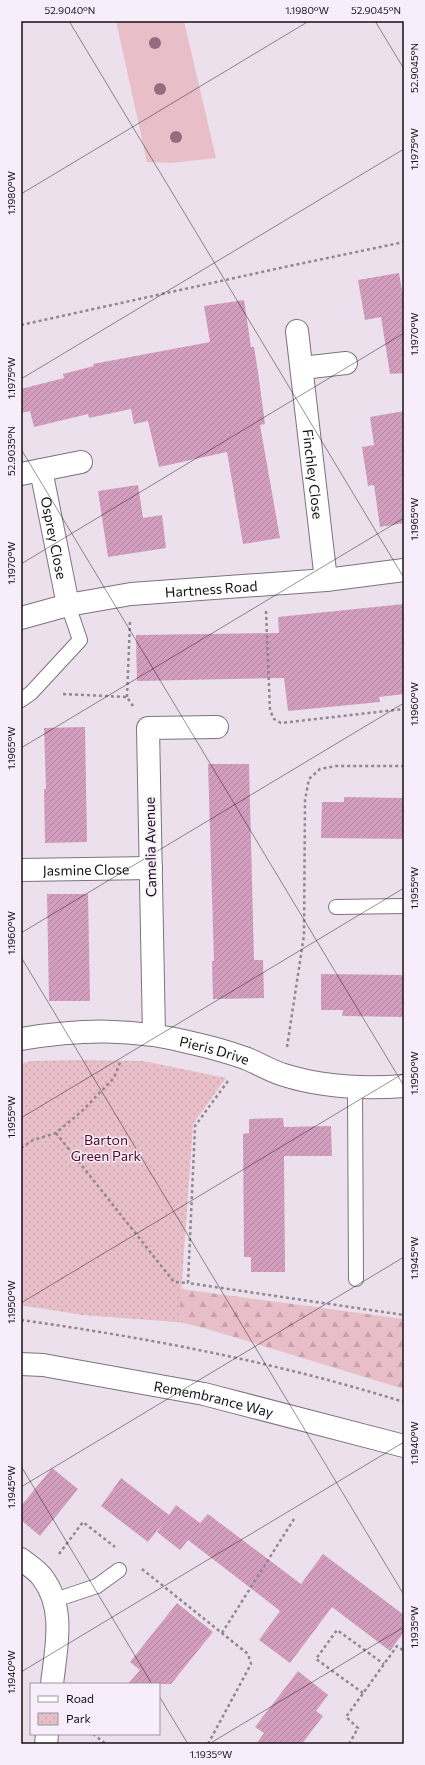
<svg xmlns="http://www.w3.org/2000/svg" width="425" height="1765" viewBox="0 0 425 1765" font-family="Commissioner,sans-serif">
<defs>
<pattern id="forest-firs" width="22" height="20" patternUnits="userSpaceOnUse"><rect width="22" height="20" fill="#e8bfc8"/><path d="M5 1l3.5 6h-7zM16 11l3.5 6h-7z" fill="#c6a3ab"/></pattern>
<pattern id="park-dots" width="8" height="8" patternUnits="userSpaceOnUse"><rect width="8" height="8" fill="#e8bfc8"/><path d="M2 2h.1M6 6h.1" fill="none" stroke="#c6a3ab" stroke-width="1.8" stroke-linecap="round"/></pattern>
<pattern id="building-hatch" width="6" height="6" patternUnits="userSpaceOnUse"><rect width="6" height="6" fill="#d39ebe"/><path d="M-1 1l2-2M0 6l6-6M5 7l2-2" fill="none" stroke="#b487a2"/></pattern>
</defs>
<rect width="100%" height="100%" fill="#ebe0ec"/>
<path fill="#e8bfc8" d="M 116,21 L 184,21 L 216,158 L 172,163 L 147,162 Z"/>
<path fill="url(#forest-firs)" d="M 21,1247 L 46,1257 L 188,1290 L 404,1319 L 404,1389 L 204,1328 L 179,1322 L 84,1315 L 21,1305 Z"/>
<path fill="url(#park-dots)" d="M 81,1060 L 143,1061 L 226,1078 L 193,1124 L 179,1322 L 84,1315 L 21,1305 L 21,1064 L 32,1061 Z"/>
<path fill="url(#building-hatch)" d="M 399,273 L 404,302 L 404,373 L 390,374 L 381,317 L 365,320 L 358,280 Z
M 244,300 L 251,347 L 254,347 L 258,372 L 265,424 L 260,425 L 280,538 L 243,544 L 227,452 L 159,467 L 148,421 L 134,424 L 131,409 L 89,418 L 88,414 L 34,427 L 30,411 L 21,413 L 21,389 L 64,378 L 63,374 L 94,366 L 93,364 L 210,342 L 204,306 Z
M 404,411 L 404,523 L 380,527 L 374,485 L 368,486 L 362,447 L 374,445 L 370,417 Z
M 138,485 L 143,518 L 162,515 L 166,548 L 108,557 L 98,491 Z
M 404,604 L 404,694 L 379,697 L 380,702 L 288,711 L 284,678 L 137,681 L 136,635 L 279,633 L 278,617 Z
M 85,727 L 87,842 L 45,843 L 44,789 L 46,789 L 44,728 Z
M 208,764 L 249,764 L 254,960 L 263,960 L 264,998 L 213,999 L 212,961 L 214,961 Z
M 344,797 L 404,798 L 404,839 L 321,838 L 322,802 L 344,802 Z
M 47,894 L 88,894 L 90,1001 L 49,1001 Z
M 321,974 L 404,975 L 404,1017 L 342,1016 L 343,1010 L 321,1010 Z
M 283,1118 L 284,1127 L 331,1126 L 332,1156 L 284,1156 L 285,1272 L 251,1272 L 251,1257 L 244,1257 L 243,1134 L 249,1133 L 249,1119 Z
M 52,1468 L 78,1489 L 40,1536 L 21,1520 L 21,1506 Z
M 121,1478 L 169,1515 L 176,1505 L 200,1523 L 208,1514 L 301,1584 L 323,1554 L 404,1615 L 404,1632 L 390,1651 L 332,1607 L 290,1663 L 259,1640 L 280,1611 L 270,1603 L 188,1540 L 180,1550 L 157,1532 L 164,1522 L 148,1542 L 101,1506 Z
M 177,1603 L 213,1632 L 171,1684 L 128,1684 L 140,1670 L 130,1662 Z
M 298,1671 L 328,1695 L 316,1711 L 323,1716 L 302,1744 L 256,1744 L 264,1733 L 255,1727 Z"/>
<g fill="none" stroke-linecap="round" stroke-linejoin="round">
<g stroke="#7c737e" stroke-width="16">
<path id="lane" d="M 21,700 L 31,693 L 80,640 L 68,605
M 336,907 L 404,906
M 355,1087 L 356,1279
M 55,1600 L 97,1586 L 119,1570"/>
</g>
<g stroke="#7c737e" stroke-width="24">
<g id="street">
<path id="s1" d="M 297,331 L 326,580"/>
<path d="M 302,368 L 346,363"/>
<path id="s2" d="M 41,470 L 68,605"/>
<path d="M 21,474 L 81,462"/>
<path id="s3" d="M 21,618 L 68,605 L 131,594 L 326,580 L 404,570"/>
<path id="s4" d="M 21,870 L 151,868"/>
<path d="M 154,1035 L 148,728 L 217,727"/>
<path id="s5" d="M 21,1039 C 81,1029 133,1028 192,1043 C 210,1047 228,1052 245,1058 C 258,1063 270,1071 284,1075 C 322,1087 364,1089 404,1086"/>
<path d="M 21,1559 C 28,1565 37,1570 42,1577 C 66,1608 56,1648 52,1684"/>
<path d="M 46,1744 L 47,1734"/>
</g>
</g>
<g stroke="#7c737e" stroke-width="24">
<g id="highway">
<path id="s6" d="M 21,1364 L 43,1365 L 204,1394 L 404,1446"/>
</g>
</g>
<path stroke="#908891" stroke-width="2.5" stroke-dasharray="3 3" stroke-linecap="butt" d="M 21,325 L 280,268 L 404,242
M 266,611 L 270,710 L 274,719 L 281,723 L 404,709
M 63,694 L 127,697 L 133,706
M 127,697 L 130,622
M 287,1047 L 304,935 L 305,800 L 309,779 L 320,769 L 336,766 L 404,766
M 228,1081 L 195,1126 L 188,1283 L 404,1315
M 56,1133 L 174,1282 L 188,1283
M 21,1148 L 33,1140 L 56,1133 L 82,1111 L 114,1078 L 121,1060
M 21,1320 C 150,1338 279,1363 404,1402
M 59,1554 L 83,1522 L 115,1547
M 142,1569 L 248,1654 L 251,1664 L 208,1744
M 222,1633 L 294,1519
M 363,1693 L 316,1659 L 337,1630 L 384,1664
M 93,1734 L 106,1744
M 349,1744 L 358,1728 L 346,1717 L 397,1646 L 404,1651"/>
<use href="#lane" stroke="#fff" stroke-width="14"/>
<use href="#street" stroke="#fff" stroke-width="22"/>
<use href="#highway" stroke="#fff" stroke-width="22"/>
</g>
<g fill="#966a7f">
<circle cx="155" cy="43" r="6"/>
<circle cx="160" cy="89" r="6"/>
<circle cx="176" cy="137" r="6"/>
</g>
<path fill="none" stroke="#141115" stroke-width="1" stroke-opacity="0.45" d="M 69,21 L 404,578M 375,21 L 404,69M 21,194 L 309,21M 21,379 L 404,149M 21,449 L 404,1086M 21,564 L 404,333M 21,748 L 404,518M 21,933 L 404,703M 21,957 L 404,1595M 21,1118 L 404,888M 21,1303 L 404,1073M 21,1466 L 152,1684M 21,1487 L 404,1257M 21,1672 L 404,1442M 159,1696 L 188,1744M 209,1744 L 404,1627"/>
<g text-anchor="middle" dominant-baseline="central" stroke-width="3" stroke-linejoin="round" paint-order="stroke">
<g font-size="14" fill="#141115" stroke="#f8edfa">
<text stroke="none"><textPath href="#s1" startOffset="144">Finchley Close</textPath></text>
<text stroke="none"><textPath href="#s2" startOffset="69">Osprey Close</textPath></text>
<text stroke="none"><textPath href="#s3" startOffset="193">Hartness Road</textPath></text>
<text transform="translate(150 847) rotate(-91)">Camelia Avenue</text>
<text stroke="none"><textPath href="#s4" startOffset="65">Jasmine Close</textPath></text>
<text stroke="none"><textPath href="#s5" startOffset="196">Pieris Drive</textPath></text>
<text stroke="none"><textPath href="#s6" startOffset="196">Remembrance Way</textPath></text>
</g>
<g font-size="14" fill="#510925" stroke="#f8edfa">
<text x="106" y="1139">Barton<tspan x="106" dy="16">Green Park</tspan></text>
</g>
</g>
<rect width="425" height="1765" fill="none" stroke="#f8edfa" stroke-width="44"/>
<rect x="30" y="1683" width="130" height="52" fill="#f8edfa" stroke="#9d959e"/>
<rect x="38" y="1696" width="20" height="6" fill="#ffffff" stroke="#9d959e"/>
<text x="66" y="1703" font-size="12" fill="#141115">Road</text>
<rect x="38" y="1713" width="20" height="12" fill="url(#park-dots)" stroke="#9d959e"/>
<text x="66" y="1723" font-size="12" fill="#141115">Park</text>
<rect x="22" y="22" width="381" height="1721" fill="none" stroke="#141115" stroke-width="1.5"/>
<g font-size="10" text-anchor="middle" fill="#141115">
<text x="70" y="14">52.9040°N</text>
<text x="307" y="14">1.1980°W</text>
<text x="376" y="14">52.9045°N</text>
<text transform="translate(414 68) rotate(-90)" y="4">52.9045°N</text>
<text transform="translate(414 149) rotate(-90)" y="4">1.1975°W</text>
<text transform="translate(11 193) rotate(-90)" y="4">1.1980°W</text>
<text transform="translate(414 334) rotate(-90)" y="4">1.1970°W</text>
<text transform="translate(11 378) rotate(-90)" y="4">1.1975°W</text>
<text transform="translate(11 451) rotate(-90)" y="4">52.9035°N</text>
<text transform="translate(414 519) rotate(-90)" y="4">1.1965°W</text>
<text transform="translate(11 563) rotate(-90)" y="4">1.1970°W</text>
<text transform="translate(414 704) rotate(-90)" y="4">1.1960°W</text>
<text transform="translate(11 748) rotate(-90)" y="4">1.1965°W</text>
<text transform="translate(414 888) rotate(-90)" y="4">1.1955°W</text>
<text transform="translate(11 933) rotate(-90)" y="4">1.1960°W</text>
<text transform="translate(414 1073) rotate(-90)" y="4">1.1950°W</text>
<text transform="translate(11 1117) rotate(-90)" y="4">1.1955°W</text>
<text transform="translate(414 1258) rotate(-90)" y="4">1.1945°W</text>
<text transform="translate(11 1302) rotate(-90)" y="4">1.1950°W</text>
<text transform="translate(414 1443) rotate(-90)" y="4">1.1940°W</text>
<text transform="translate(11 1487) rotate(-90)" y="4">1.1945°W</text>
<text transform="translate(414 1627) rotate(-90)" y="4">1.1935°W</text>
<text transform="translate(11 1672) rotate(-90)" y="4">1.1940°W</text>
<text x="211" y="1758">1.1935°W</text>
</g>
</svg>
